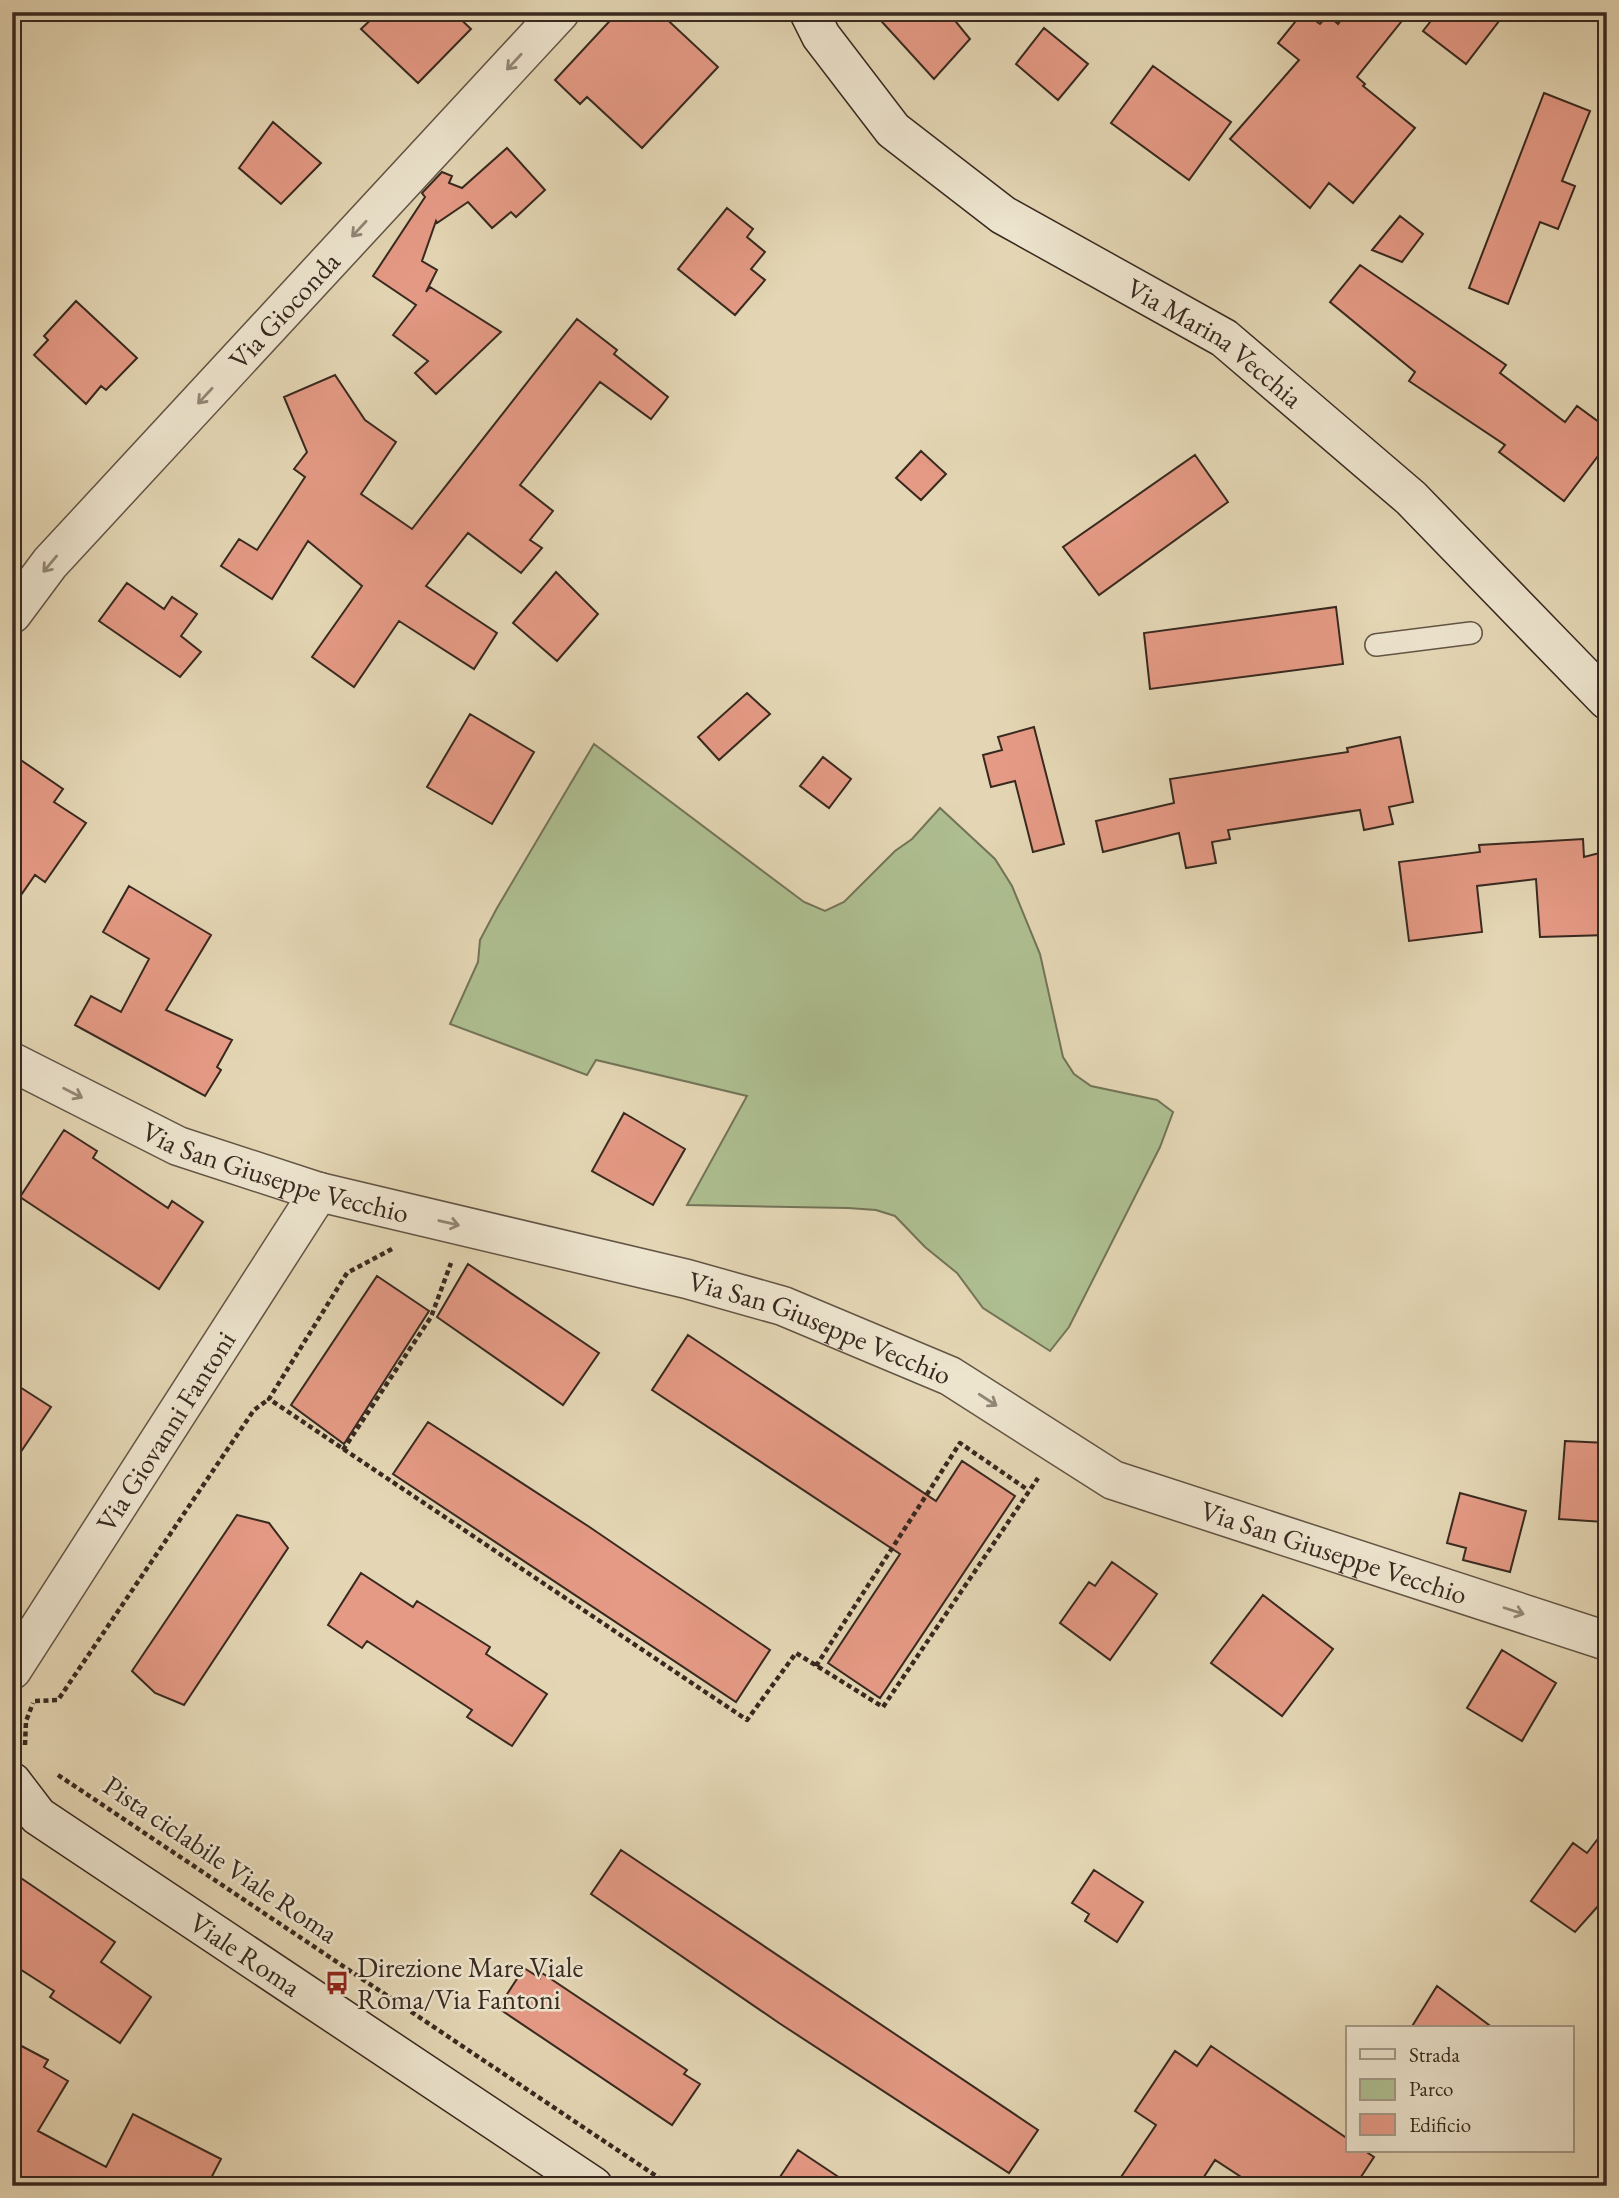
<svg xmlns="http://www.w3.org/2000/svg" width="1619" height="2198" viewBox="0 0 1619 2198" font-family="'EB Garamond',serif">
<rect width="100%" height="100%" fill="#e4d6b4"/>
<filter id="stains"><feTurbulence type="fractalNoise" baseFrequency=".00286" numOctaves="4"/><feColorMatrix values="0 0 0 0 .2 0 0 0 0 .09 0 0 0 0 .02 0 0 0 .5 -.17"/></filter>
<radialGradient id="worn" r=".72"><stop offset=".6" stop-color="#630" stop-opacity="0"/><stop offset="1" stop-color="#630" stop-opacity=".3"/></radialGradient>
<path fill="#aebf91" stroke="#737458" stroke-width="2" d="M 594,744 L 804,902 L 825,911 L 844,902 L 895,851 L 912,839 L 940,808 L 995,859 L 1012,886 L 1040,954 L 1063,1057 L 1074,1074 L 1091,1086 L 1157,1100 L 1173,1112 L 1160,1147 L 1069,1327 L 1050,1351 L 983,1308 L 957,1273 L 925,1247 L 895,1216 L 876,1210 L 848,1208 L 687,1205 L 747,1096 L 596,1060 L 587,1075 L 450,1024 L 478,962 L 480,940 L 497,908 Z"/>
<path fill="#e59a85" stroke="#38291f" stroke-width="2" d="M 379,12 L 453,12 L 471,29 L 418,83 L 361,29 Z
M 618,12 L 659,12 L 718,67 L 642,148 L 587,97 L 580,104 L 555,80 Z
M 873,12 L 948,12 L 970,39 L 934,79 Z
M 1303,12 L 1320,24 L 1328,15 L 1338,24 L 1347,12 L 1409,12 L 1357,77 L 1365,84 L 1363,86 L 1415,128 L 1353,203 L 1329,183 L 1310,208 L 1230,139 L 1299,60 L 1278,43 Z
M 1438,12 L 1506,12 L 1466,64 L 1423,31 Z
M 1044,28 L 1088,64 L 1058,100 L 1016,64 Z
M 1153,66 L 1231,122 L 1189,180 L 1111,123 Z
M 1544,93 L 1590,111 L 1562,181 L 1575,186 L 1558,229 L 1540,222 L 1508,304 L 1469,288 Z
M 273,122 L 321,163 L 281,204 L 239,168 Z
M 507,148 L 545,190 L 516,217 L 511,212 L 492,228 L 468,202 L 437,223 L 436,221 L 422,261 L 437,270 L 426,292 L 430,287 L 501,332 L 436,394 L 415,373 L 428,361 L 393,335 L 416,305 L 373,276 L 425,197 L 422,193 L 442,172 L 452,176 L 449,183 L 462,188 Z
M 727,208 L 753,229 L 747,237 L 765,252 L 751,269 L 765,280 L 735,315 L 678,269 Z
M 1400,216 L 1423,234 L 1402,262 L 1372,250 Z
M 1360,265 L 1506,365 L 1500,373 L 1565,422 L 1577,406 L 1607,428 L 1607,444 L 1564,501 L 1499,452 L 1505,445 L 1409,381 L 1415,372 L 1330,302 Z
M 76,301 L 137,358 L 106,390 L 101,386 L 86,404 L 34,355 L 48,340 L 44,336 Z
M 577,319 L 617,350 L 614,354 L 668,397 L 651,419 L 600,382 L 520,485 L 553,511 L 530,540 L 542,548 L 521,573 L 468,533 L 426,586 L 497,633 L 474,669 L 399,621 L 354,687 L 312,657 L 362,586 L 308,541 L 272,599 L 221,566 L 239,539 L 257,550 L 305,477 L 294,469 L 307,452 L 284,397 L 335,375 L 365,420 L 396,442 L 361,494 L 412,529 Z
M 921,451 L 946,474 L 921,500 L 896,478 Z
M 1195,455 L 1228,502 L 1099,595 L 1063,547 Z
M 556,572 L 598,614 L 557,661 L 513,623 Z
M 127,583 L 164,609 L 172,597 L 197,614 L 181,636 L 201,652 L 180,677 L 99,621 Z
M 1336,607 L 1343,664 L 1150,689 L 1144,633 Z
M 747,693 L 770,714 L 719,760 L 698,737 Z
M 470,714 L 534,752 L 492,824 L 427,787 Z
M 1034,727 L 1064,844 L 1033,852 L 1015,781 L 991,787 L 983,755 L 1002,750 L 998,737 Z
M 1400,737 L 1413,802 L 1389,807 L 1393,824 L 1364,830 L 1360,810 L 1228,830 L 1230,839 L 1212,842 L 1216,863 L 1186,868 L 1179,833 L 1103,852 L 1096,821 L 1174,803 L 1170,779 L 1348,752 L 1347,748 Z
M 12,754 L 63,789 L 54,802 L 86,823 L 45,882 L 35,875 L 12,908 Z
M 823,757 L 851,779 L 829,808 L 800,786 Z
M 1583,839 L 1584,857 L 1607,851 L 1607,935 L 1540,937 L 1536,879 L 1477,886 L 1482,932 L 1409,941 L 1399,862 L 1480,852 L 1479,845 Z
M 129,886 L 211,935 L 166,1010 L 232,1040 L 217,1067 L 221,1070 L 205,1096 L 75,1025 L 91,996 L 121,1012 L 149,959 L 103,932 Z
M 624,1113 L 685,1149 L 653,1205 L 592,1171 Z
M 64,1130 L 97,1151 L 93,1158 L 168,1208 L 172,1201 L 203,1222 L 159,1289 L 20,1197 Z
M 468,1264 L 599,1353 L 563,1405 L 437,1317 Z
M 377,1276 L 429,1311 L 344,1444 L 291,1405 Z
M 688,1335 L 936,1501 L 962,1461 L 1015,1496 L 880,1698 L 828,1663 L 900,1554 L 652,1390 Z
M 12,1382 L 51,1407 L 12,1465 Z
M 428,1422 L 588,1526 L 770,1650 L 736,1702 L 393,1474 Z
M 1565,1441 L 1607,1443 L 1604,1522 L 1559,1519 Z
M 1460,1493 L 1526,1511 L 1510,1572 L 1463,1560 L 1466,1548 L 1447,1543 Z
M 237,1515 L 269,1523 L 288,1548 L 184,1705 L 155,1693 L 132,1671 Z
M 1112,1562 L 1157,1594 L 1110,1660 L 1060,1623 L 1089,1582 L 1095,1586 Z
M 361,1573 L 413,1607 L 417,1601 L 490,1647 L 486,1654 L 547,1694 L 512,1746 L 467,1717 L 472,1710 L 367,1641 L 362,1648 L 328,1625 Z
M 1263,1595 L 1333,1649 L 1282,1716 L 1211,1663 Z
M 1502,1650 L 1556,1683 L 1522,1741 L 1467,1708 Z
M 1607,1827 L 1607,1896 L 1575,1932 L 1531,1901 L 1573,1843 L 1587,1853 Z
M 621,1850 L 1038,2130 L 1009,2173 L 779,2023 L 591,1894 Z
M 1094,1870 L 1143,1902 L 1117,1942 L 1085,1921 L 1089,1914 L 1072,1903 Z
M 12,1872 L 115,1942 L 101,1962 L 151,1997 L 120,2043 L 50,1997 L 54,1991 L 12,1964 Z
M 524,1968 L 540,1978 L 542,1973 L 687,2070 L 684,2074 L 700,2084 L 672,2125 L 498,2008 Z
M 1437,1986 L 1493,2028 L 1411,2028 Z
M 12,2041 L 48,2060 L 44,2067 L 68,2081 L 38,2131 L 106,2167 L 133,2114 L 221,2159 L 207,2186 L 12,2186 Z
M 1211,2046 L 1348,2139 L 1348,2151 L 1365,2151 L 1374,2157 L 1355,2186 L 1255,2186 L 1215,2160 L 1198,2186 L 1115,2186 L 1156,2125 L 1135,2111 L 1175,2051 L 1197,2066 Z
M 798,2150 L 852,2186 L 774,2186 Z"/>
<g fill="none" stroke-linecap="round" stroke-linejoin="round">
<g stroke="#635444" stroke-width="24">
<path id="service" d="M 1376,645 L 1471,633"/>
</g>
<g stroke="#635444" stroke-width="41">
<g id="minor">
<path id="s1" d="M 12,614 L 50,563 L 560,12"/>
<path id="s2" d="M 12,1062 L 178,1146 L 319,1192 L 687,1279 L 783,1306 L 950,1376 L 1113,1480 L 1607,1641"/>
<path id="s3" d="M 12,1670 L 319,1192"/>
</g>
</g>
<g stroke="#38291f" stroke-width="41">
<g id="secondary">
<path id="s4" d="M 809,12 L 821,36 L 893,130 L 1003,215 L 1224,338 L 1411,498 L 1607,700"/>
<path id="s5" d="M 12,1782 L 38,1816 L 593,2186"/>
</g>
</g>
<path stroke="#38291f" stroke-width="4.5" stroke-dasharray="5 3.5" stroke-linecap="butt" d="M 392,1249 L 347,1273 L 269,1399 L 747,1720 L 796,1653 L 883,1707 L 1038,1478
M 343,1450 L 431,1317 L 451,1263
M 816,1666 L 960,1443 L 1028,1490
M 35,1701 L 58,1700 L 254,1410 L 269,1399
M 25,1745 L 26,1721 L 33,1703
M 58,1775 L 671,2186"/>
<use href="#service" stroke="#ede4ce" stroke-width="21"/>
<use href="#minor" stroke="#ede4ce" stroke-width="38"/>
<use href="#secondary" stroke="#ede4ce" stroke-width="38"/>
</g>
<defs><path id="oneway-shaft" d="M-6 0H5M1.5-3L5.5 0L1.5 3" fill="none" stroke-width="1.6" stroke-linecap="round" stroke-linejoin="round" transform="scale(1.75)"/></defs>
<g stroke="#928676">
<use href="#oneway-shaft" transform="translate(514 62) rotate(133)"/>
<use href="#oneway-shaft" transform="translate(359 229) rotate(133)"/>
<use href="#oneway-shaft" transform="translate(205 396) rotate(133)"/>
<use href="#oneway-shaft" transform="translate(50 564) rotate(130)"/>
<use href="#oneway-shaft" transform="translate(73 1093) rotate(27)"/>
<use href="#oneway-shaft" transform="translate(449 1223) rotate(13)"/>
<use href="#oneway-shaft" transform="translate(988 1400) rotate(33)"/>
<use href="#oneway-shaft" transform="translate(1514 1611) rotate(18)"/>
</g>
<defs>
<g id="bus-bare" transform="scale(1.89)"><path d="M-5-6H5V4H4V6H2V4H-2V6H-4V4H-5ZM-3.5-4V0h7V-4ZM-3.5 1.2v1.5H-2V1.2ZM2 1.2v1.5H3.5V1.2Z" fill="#8f2418" stroke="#ede4ce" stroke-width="2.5" paint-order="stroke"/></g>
</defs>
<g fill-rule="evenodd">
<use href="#bus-bare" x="337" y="1983"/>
</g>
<g text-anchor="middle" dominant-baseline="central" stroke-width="5" stroke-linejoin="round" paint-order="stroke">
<g font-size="28" fill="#38291f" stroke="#ede4ce">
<text stroke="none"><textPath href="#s1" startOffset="408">Via Gioconda</textPath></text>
<text stroke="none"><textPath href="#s4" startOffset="532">Via Marina Vecchia</textPath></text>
<text stroke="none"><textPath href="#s2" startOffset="287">Via San Giuseppe Vecchio</textPath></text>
<text stroke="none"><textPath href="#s2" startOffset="854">Via San Giuseppe Vecchio</textPath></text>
<text stroke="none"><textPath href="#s3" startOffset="284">Via Giovanni Fantoni</textPath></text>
<text stroke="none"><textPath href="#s2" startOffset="1419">Via San Giuseppe Vecchio</textPath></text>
<text transform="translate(221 1859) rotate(34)">Pista ciclabile Viale Roma</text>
<text stroke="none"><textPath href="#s5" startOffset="292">Viale Roma</textPath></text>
</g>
<g font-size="28" fill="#38291f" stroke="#ede4ce" text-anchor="start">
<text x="357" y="1967">Direzione Mare Viale<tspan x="357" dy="32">Roma/Via Fantoni</tspan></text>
</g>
</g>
<rect width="1619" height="2198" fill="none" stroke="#e4d6b4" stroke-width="42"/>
<rect x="14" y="14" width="1591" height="2170" fill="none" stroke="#38291f" stroke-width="3.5"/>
<rect x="21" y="21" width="1577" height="2156" fill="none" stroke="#38291f" stroke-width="2"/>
<rect x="1346" y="2026" width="228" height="126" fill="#ede4ce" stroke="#a59988" stroke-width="2"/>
<rect x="1360" y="2049" width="35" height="10" fill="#ede4ce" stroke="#a59988" stroke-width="2"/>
<text x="1409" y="2062" font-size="21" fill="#38291f">Strada</text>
<rect x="1360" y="2079" width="35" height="21" fill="#aebf91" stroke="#a59988" stroke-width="2"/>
<text x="1409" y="2096" font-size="21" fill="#38291f">Parco</text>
<rect x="1360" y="2114" width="35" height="21" fill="#e59a85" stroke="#a59988" stroke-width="2"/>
<text x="1409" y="2132" font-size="21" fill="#38291f">Edificio</text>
<rect width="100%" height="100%" filter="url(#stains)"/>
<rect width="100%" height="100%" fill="url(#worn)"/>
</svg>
